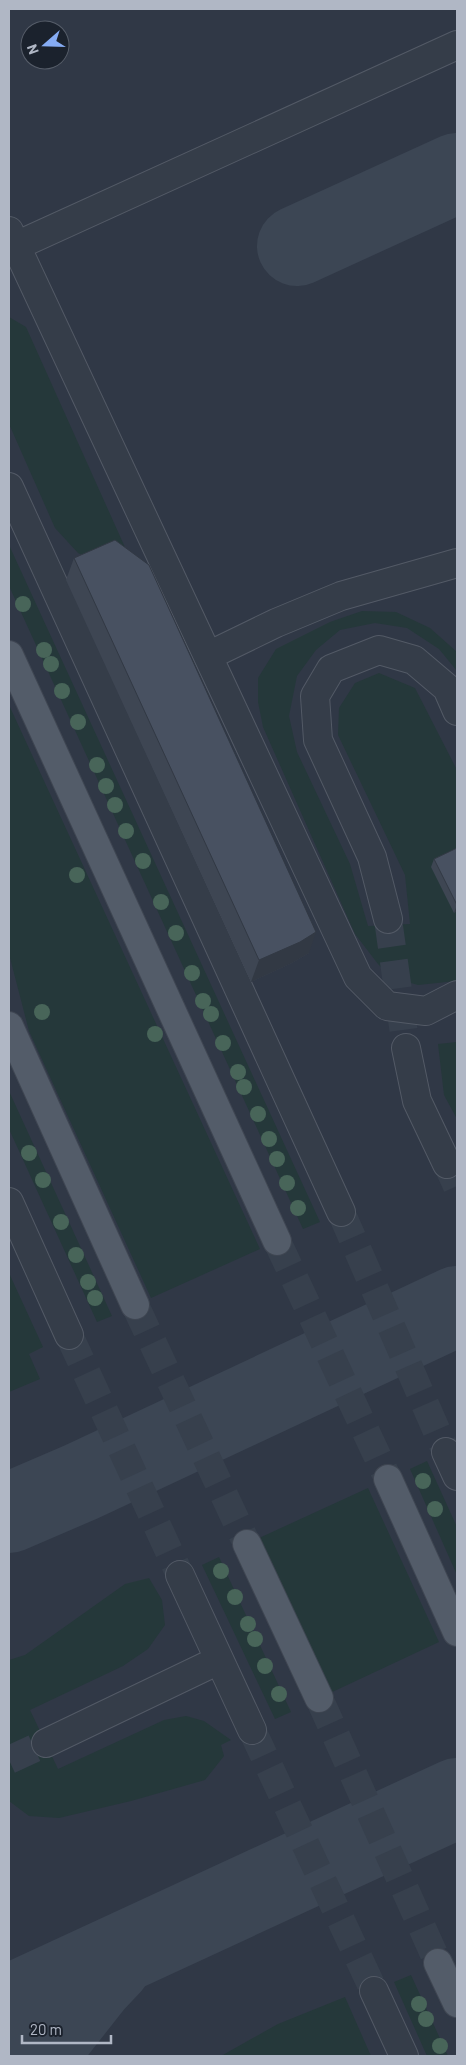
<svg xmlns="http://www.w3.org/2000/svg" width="466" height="2065" viewBox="0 0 466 2065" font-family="Barlow,sans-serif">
<rect width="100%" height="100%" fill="#222b38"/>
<path fill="#303846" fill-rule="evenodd" d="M 9,9 L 457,9 L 457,2056 L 9,2056 ZM 30,30 L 60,30 L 60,60 L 30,60 Z"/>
<path fill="#25383a" d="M 9,317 L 26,327 L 146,594 L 101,564 L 78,553 L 55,528 L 9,424 Z
M 9,545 L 320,1222 L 303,1229 L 9,586 Z
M 362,611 L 396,612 L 430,628 L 457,652 L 457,671 L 439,649 L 407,628 L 375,623 L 340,630 L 316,650 L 297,676 L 289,716 L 297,752 L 350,864 L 368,926 L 410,924 L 405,875 L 338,735 L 339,708 L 355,683 L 379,673 L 415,688 L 457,770 L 457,980 L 456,981 L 418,985 L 390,977 L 378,964 L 355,934 L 263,727 L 258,702 L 258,678 L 276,649 L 330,622 Z
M 9,705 L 260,1249 L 151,1298 L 29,1031 L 9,954 Z
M 457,1042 L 457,1119 L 444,1095 L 438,1044 Z
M 9,1091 L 112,1316 L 97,1322 L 9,1129 Z
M 9,1273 L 43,1347 L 29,1354 L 40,1379 L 9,1392 Z
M 427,1461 L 457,1527 L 457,1575 L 410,1469 Z
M 368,1488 L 439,1642 L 328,1694 L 257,1539 Z
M 219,1557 L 291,1712 L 275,1719 L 202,1565 Z
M 149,1578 L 162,1600 L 165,1625 L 148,1649 L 123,1666 L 30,1710 L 58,1769 L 164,1720 L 186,1716 L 204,1721 L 231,1740 L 221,1745 L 224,1756 L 205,1780 L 131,1801 L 59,1818 L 29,1816 L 9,1801 L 9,1660 L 25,1655 L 125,1584 Z
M 411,1975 L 448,2056 L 427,2056 L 394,1982 Z
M 345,1997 L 371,2056 L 221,2056 L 278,2024 Z"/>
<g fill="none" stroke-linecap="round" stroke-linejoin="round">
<path stroke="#3c4654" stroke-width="80" d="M 297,246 L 457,173
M 9,1513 L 81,1482 L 457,1306
M 9,2005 L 457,1798
M 39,2056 L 42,2049 L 94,1983 L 112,1964"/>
<path stroke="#37404d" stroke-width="28" stroke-dasharray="28 14" stroke-linecap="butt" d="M 388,919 L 406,1048
M 447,1164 L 457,1186
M 341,1212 L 446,1452
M 69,1335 L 180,1575
M 252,1730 L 374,1991
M 9,1760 L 46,1743"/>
<path stroke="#37404d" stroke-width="28" stroke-dasharray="28 14" stroke-linecap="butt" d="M 277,1241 L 388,1479
M 135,1305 L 247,1544
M 319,1698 L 438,1963"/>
<g stroke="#535a66" stroke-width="30">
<path id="minor" d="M 9,231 L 358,977 L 387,1006 L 426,1011 L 457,995
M 16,246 L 457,45
M 9,487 L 341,1212
M 208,656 L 276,623 L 341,596 L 457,563
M 388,919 L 372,857 L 318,740 L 315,696 L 331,669 L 379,650 L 414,660 L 447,688 L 457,711
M 406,1048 L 417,1101 L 447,1164
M 9,1202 L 69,1335
M 446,1452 L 457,1476
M 180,1575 L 252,1730
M 46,1743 L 219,1660
M 374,1991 L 404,2056"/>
</g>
<g stroke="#3f4652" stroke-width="30">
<path id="major" d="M 9,655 L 277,1241
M 9,1026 L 135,1305
M 388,1479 L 457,1632
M 247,1544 L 319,1698
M 438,1963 L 457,2003"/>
</g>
<use href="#minor" stroke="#353d49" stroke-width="28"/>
<use href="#major" stroke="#535c69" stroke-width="28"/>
</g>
<g fill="#486559">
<circle cx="23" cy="604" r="8"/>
<circle cx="44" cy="650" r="8"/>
<circle cx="51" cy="664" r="8"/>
<circle cx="62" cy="691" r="8"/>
<circle cx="78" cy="722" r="8"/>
<circle cx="97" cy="765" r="8"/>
<circle cx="106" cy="786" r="8"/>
<circle cx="115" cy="805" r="8"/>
<circle cx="126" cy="831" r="8"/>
<circle cx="143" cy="861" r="8"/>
<circle cx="77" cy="875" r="8"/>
<circle cx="161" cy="902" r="8"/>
<circle cx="176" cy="933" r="8"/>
<circle cx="192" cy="973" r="8"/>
<circle cx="203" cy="1001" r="8"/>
<circle cx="42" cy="1012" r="8"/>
<circle cx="211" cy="1014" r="8"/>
<circle cx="155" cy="1034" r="8"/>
<circle cx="223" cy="1043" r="8"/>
<circle cx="238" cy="1072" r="8"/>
<circle cx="244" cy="1087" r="8"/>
<circle cx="258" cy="1114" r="8"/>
<circle cx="269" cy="1139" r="8"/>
<circle cx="29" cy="1153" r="8"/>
<circle cx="277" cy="1159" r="8"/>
<circle cx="43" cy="1180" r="8"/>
<circle cx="287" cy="1183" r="8"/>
<circle cx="298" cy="1208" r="8"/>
<circle cx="61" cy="1222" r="8"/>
<circle cx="76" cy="1255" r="8"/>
<circle cx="88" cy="1282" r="8"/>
<circle cx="95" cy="1298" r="8"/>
<circle cx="423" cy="1481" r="8"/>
<circle cx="435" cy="1509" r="8"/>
<circle cx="221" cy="1571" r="8"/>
<circle cx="235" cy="1597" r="8"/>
<circle cx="248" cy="1624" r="8"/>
<circle cx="255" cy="1639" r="8"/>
<circle cx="265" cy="1666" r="8"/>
<circle cx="279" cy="1694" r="8"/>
<circle cx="419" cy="2004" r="8"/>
<circle cx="426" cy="2019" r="8"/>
<circle cx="440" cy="2046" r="8"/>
</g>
<path fill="#3e4653" d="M 74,558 L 309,953 L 292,963 L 251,982 L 66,580 Z
M 457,848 L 457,911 L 454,913 L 431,867 L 434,859 Z"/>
<path fill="#323944" d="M 457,905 L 457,911 L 454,913 Z
M 316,932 L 309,953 L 292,963 L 251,982 L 259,960 Z"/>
<path fill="#485161" stroke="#323944" d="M 115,540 L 149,565 L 316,932 L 300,942 L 259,960 L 74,558 Z
M 457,848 L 457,905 L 434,859 Z"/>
<rect width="466" height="2065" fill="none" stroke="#b0b7c5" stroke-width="20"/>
<g transform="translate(45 45) rotate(250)"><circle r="24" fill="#1b222d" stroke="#575e6a"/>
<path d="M0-4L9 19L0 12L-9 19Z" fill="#86acf4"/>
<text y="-8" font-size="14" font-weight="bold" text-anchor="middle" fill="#b0b7c5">N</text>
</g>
<path d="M22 2035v8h89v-8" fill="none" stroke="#b0b7c5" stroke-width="2.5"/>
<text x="30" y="2035" font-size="15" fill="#b0b7c5" stroke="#1b222d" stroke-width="4" paint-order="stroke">20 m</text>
</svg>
